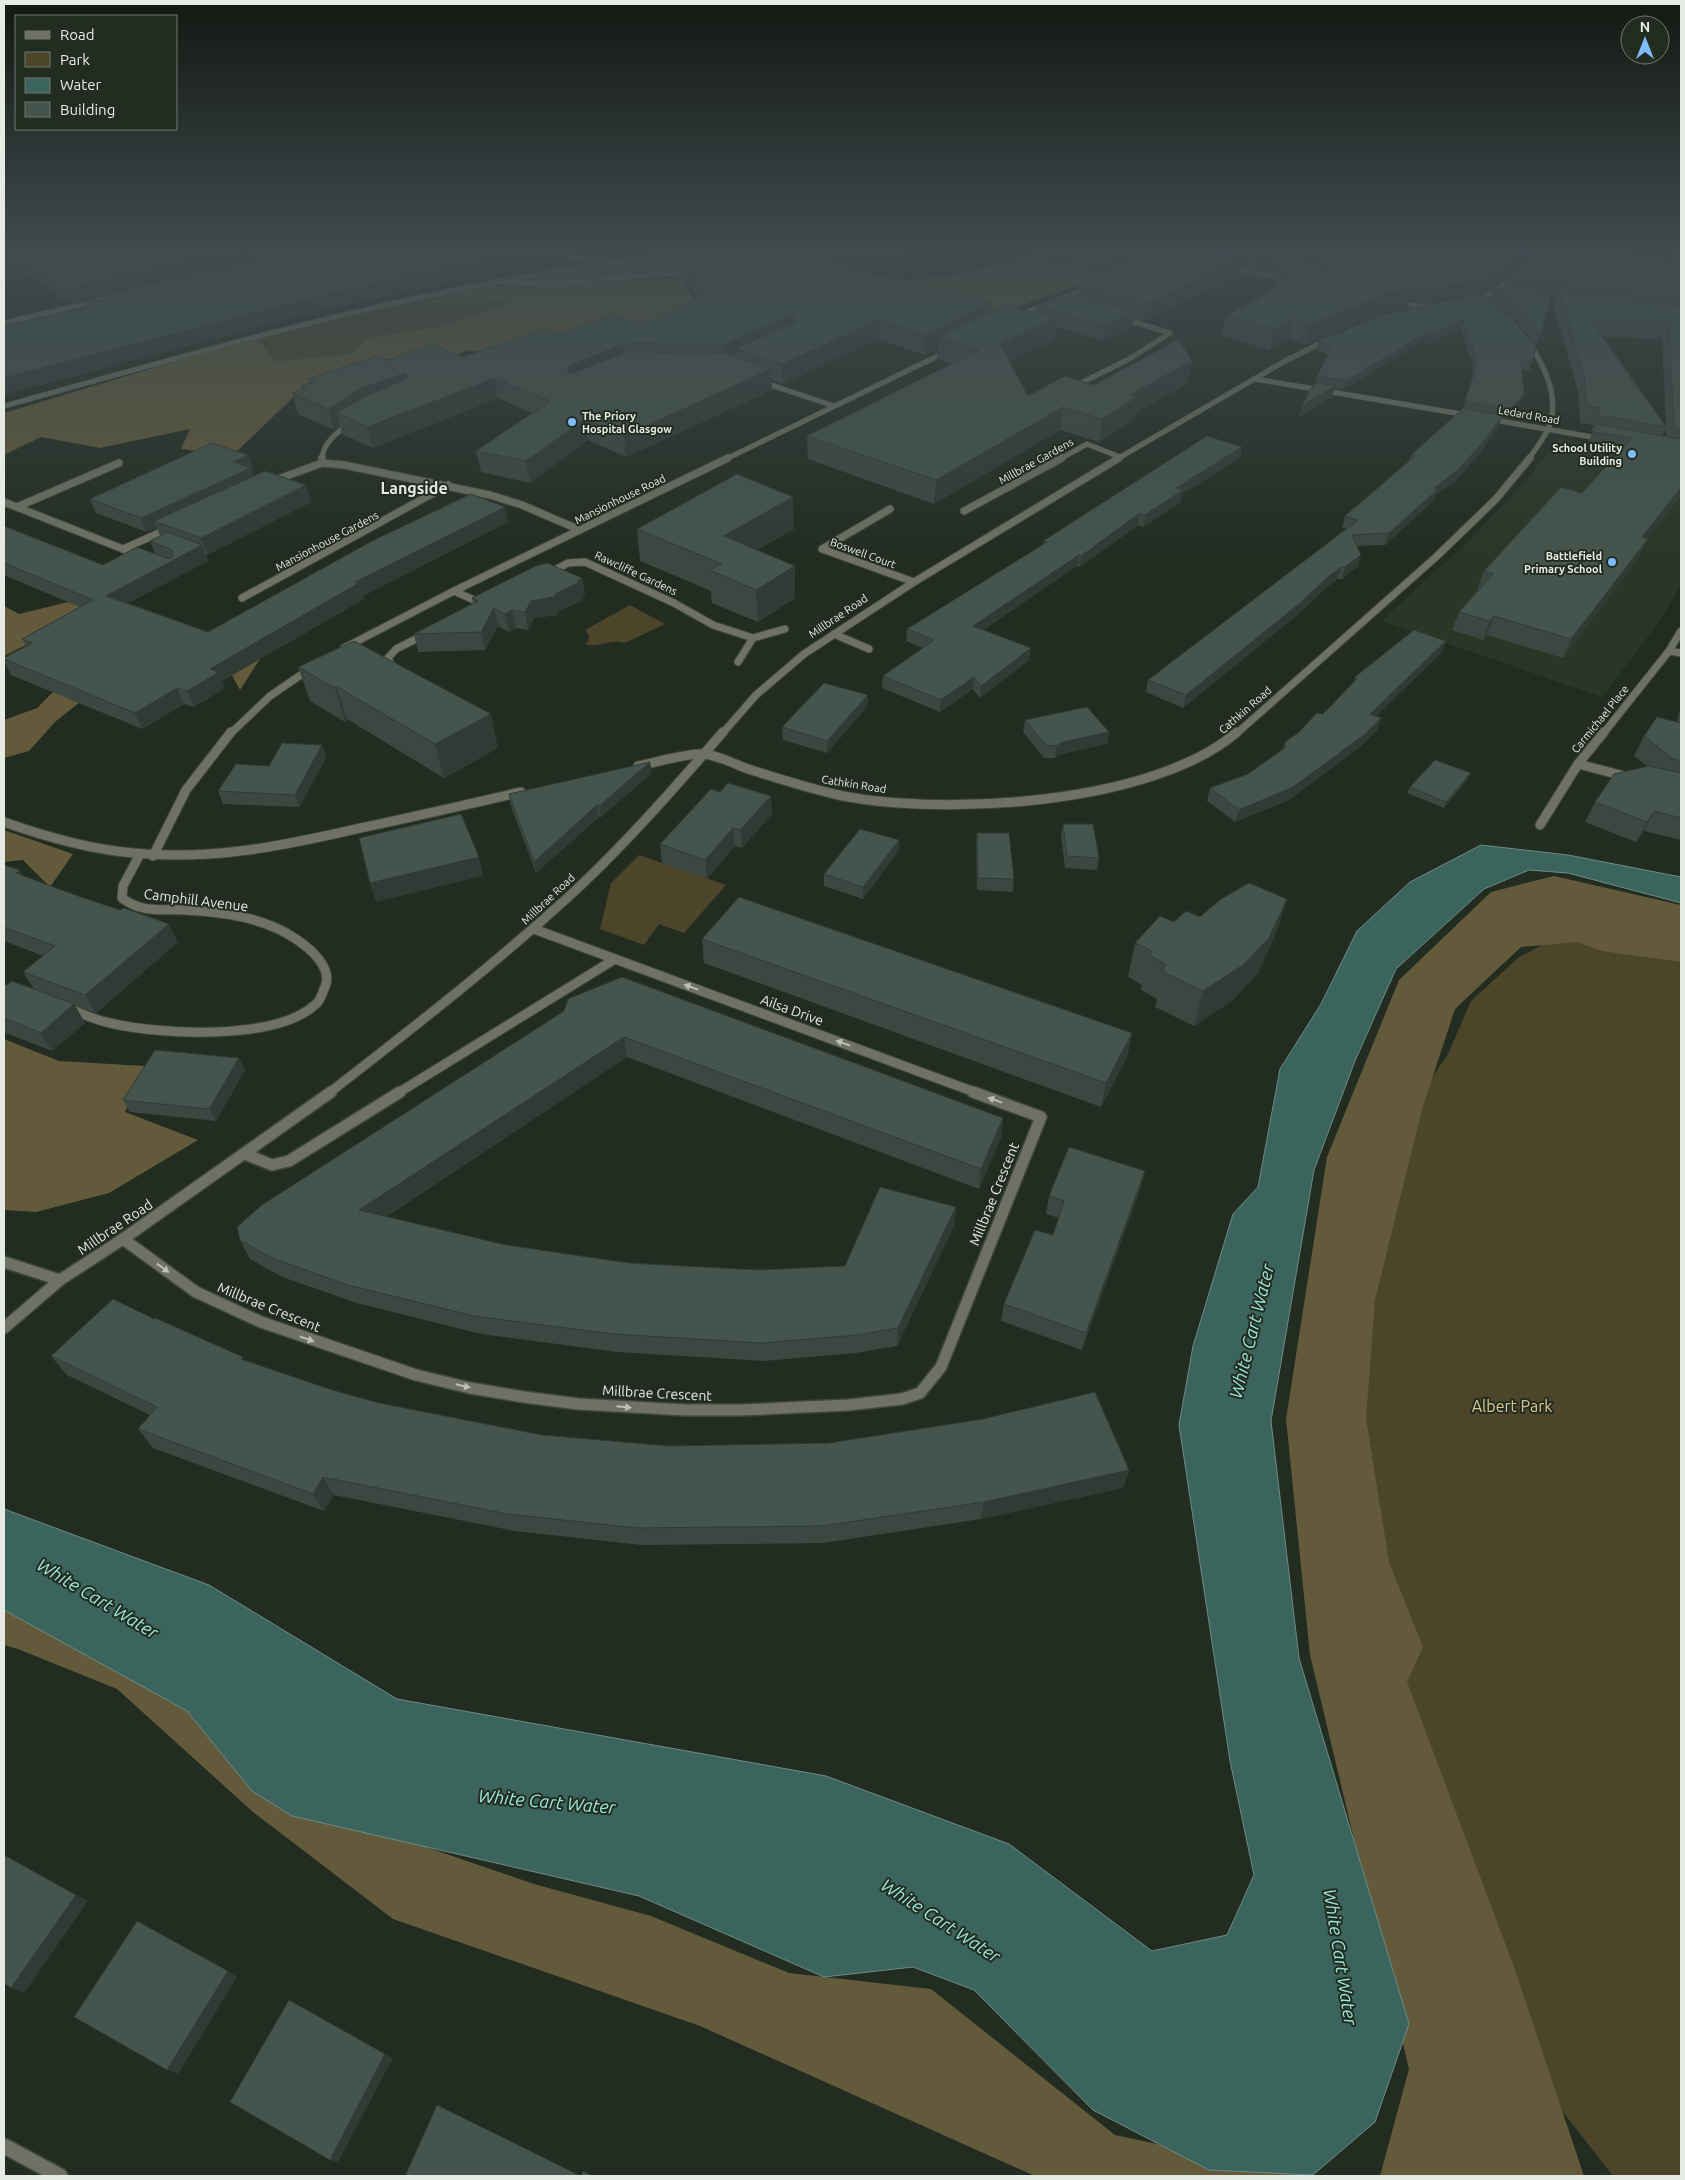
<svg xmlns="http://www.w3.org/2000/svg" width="1685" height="2180" viewBox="0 0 1685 2180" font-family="Ubuntu,sans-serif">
<rect width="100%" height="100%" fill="#232c21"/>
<path fill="#2a3626" d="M 1559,438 L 1681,459 L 1681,586 L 1653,630 L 1602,697 L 1381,621 L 1462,547 L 1503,505 L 1528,478 Z"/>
<path fill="#4c452a" d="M 452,291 L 448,298 L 432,301 L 514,301 L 443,326 L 367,338 L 352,354 L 276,361 L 256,337 Z
M 630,605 L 665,624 L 625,643 C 611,638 597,649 585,644 L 588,641 L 589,635 L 585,630 Z
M 639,855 L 726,885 L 684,933 L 659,924 L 644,945 L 600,929 L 611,883 Z
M 1570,931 L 1681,955 L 1681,2176 L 1613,2176 L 1563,2112 L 1433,1990 L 1363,1533 L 1364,1273 L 1412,1107 L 1448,1054 L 1471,1001 L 1519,957 Z"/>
<path fill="#625a3b" d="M 751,249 L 892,249 L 595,278 L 536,282 L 514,280 L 687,254 Z
M 1030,258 L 1110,274 L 995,315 L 499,359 L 469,350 L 393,376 L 373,374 L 302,389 L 233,455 L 181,449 L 190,429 L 100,448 L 41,437 L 4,455 L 4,413 L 256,337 L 276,361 L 352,354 L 367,338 L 443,326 L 512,302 L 431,303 L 432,301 L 448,298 L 452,291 L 481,286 L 528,287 L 682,277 L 696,305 L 762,299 L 948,276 Z
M 68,602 L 102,607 L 4,656 L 4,606 L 19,614 Z
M 222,644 L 260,659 L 240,690 L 227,666 L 95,690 L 55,722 L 29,751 L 4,758 L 4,720 L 37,708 L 52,693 L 100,665 Z
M 4,830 L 73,854 L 50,887 L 23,860 L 4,862 Z
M 1554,876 L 1681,905 L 1681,962 L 1602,951 L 1577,942 L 1521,947 L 1455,1009 L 1423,1106 L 1375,1300 L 1366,1418 L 1389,1562 L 1423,1647 L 1407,1682 L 1514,1967 L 1584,2176 L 1380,2176 L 1409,2069 L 1310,1655 L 1286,1419 L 1327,1157 L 1399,980 L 1491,892 Z
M 4,1039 L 59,1061 L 145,1066 L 125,1112 L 198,1140 L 109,1193 L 36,1212 L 4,1210 Z
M 4,1570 L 35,1580 L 306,1806 L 534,1884 L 651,1916 L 789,1973 L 931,1989 L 1115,2135 L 1306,2176 L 1035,2176 L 700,2026 L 393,1919 L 253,1812 L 117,1689 L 18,1649 L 4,1645 Z"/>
<path fill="#3b645d" stroke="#6e8c86" d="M 1481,845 L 1568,855 L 1681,877 L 1681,903 L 1568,873 L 1529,870 L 1484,889 L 1396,969 L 1355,1061 L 1314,1170 L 1271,1421 L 1299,1658 L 1409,2024 L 1375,2122 L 1313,2175 L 1209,2170 L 1093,2110 L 974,1990 L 913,1967 L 824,1977 L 639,1896 L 292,1816 L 252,1791 L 187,1711 L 4,1610 L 4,1509 L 209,1585 L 397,1699 L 826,1776 L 1009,1844 L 1152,1951 L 1227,1935 L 1254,1875 L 1230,1761 L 1179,1425 L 1193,1346 L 1233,1214 L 1258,1187 L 1280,1069 L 1321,1004 L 1357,931 L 1410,882 Z"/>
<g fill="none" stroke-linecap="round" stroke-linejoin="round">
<g stroke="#3e473c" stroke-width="6">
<path id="minor-far4" d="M 520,249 L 598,261
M 1674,249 L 1681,292
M 804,260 L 907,249
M 1230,268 L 1264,275 L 1287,275
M 505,283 L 560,283 L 698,271
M 1017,316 L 1087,289
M 4,323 L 317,249
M 759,381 L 834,406
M 1079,384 L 1131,358 L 1170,333 L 1121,318
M 4,406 C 152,365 300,322 451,291 C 542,272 634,259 727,249
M 322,459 C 323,442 339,431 352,421
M 726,459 L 948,351
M 1060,459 L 1087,444 L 1120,457
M 1529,459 C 1535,449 1543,440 1548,429 C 1561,398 1545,368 1529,342"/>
</g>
<g stroke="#3e473c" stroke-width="9">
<path id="minor-far3" d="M 322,458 L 322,463
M 270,482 L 322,463 L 344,465 L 490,495 L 522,505 L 580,530
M 4,502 L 128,551
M 17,507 L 119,463
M 890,509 L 822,549 L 914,582
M 964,511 L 1062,458
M 123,549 L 170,528
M 547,574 L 568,563 L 585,562 L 674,603 L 713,625 L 753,638
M 454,591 L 485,605
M 242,598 L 448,485
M 834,634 L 869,649
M 344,648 L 454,591 L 728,458
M 1669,651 L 1681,653
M 738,662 L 753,638 L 785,629
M 398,669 L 391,665 L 388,658 L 396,649 L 426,634
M 230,734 L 270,696 L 311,668
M 1236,734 L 1436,557 L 1496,499 L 1530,458
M 1603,734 L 1669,651 L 1681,631"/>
</g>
<g stroke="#3e473c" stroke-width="11">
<path id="minor-far2" d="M 1578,764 L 1628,777
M 638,766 C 653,763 692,752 705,754 C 719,756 735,764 748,769 C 780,779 810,789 843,796 C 947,816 1154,804 1237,732
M 4,822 C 46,837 88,849 133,853 C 214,861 287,845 365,827 C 417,816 469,804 521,792
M 1540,825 L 1578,764 L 1604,732
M 153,856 L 186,790 L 231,732
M 534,929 L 977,1093
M 67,1008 C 81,1013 95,1020 110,1023 C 160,1035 277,1041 316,1004 C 321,1000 322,993 325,987 C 333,968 311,949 296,939 C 264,917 222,912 184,910 C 161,909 141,913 122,898 L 123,886 L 139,856
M 398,1093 L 615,959"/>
</g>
<g stroke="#3e473c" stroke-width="14">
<path id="minor-far1" d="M 245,1154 L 272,1165 L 289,1161 L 400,1092
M 123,1239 L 196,1292 L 261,1322 L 416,1375 L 470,1388 L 524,1397 L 578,1404 L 686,1410 L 740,1410 L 848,1405 L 902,1399 L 920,1393 L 941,1367 L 1041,1117 L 973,1092"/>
</g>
<g stroke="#3e473c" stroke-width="18">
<path id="minor" d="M 4,2146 L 60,2176"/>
</g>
<g stroke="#3e473c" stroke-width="6">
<path id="tertiary-far3" d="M 1530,249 L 1536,257 L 1530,266
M 1472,299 L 1491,294 L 1514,277
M 1397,303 L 1426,307
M 1255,379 L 1473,416
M 1488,419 L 1604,439
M 1117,459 L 1285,361 L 1329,339"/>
</g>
<g stroke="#3e473c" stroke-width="9">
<path id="tertiary-far2" d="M 722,734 L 756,695 L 804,654 L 914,582 L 1119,458"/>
</g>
<g stroke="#3e473c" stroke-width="11">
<path id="tertiary-far1" d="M 329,1093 C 414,1027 499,961 578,888 C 630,839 677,785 723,732"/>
</g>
<g stroke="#3e473c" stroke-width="14">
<path id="tertiary" d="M 4,1262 L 60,1280
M 4,1328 L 60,1280 L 123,1239 L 331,1092"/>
</g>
<use href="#minor-far4" stroke="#6e7163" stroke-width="5"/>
<use href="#minor-far3" stroke="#6e7163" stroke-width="7"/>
<use href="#minor-far2" stroke="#6e7163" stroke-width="9"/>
<use href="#minor-far1" stroke="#6e7163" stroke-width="11"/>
<use href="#minor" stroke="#6e7163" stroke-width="15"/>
<use href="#tertiary-far3" stroke="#6e7163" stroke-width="5"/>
<use href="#tertiary-far2" stroke="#6e7163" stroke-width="7"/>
<use href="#tertiary-far1" stroke="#6e7163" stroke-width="9"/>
<use href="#tertiary" stroke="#6e7163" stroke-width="11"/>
</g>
<path fill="#3b4841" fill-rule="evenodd" d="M 4,249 L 569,249 L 564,251 L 553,250 L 554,259 L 544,265 L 510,269 L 326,309 L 54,381 L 87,306 L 86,303 L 299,252 L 298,249 L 256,259 L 240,251 L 243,262 L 70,303 L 26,274 Z
M 1004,249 L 1533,249 L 1529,260 L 1563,253 L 1563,249 L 1626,249 L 1627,253 L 1681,268 L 1681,495 L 1647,539 L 1639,557 L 1563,658 L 1487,635 L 1483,640 L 1452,630 L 1459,612 L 1479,590 L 1477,589 L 1484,571 L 1582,493 L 1617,454 L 1587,449 L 1592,432 L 1591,432 L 1593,425 L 1580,423 L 1578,391 L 1554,307 L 1556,298 L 1551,298 L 1541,333 L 1536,346 L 1515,319 L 1490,299 L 1494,287 L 1504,287 L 1507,277 L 1489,290 L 1424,304 L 1421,302 L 1410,300 L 1408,308 L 1377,315 L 1305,345 L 1289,339 L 1269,350 L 1222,336 L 1226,316 L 1279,287 L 1275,279 L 1276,270 L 1270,270 L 1266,262 L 1254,268 L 1242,266 L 1241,275 L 1144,321 L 1134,318 L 1132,327 L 1103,341 L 1056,327 L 1054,340 L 1009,361 L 1028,396 L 1094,385 L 1192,361 L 1188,383 L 1135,413 L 1134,420 L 1099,442 L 1060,430 L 934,504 L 808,459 L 807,436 L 952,364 L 937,359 L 938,349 L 925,355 L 878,339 L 783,384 L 771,380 L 772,390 L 626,457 L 588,440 L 530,483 L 481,472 L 476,451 L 532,413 L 498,398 L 373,448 L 342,434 L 340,426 L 334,430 L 298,414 L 292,393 L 302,390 L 301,386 L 310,383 L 308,379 L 388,360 L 462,357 L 558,334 L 641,324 L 697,300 L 685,281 L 684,262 L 737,261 L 992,303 L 991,312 L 1036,313 L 1036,306 L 1076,297 L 1078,284 L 1106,272 ZM 1603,337 L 1662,339 L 1666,426 ZM 1666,428 L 1666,437 L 1662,436 Z
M 1482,293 L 1532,362 L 1529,371 L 1521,370 L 1520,403 L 1507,418 L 1502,417 L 1499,425 L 1481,452 L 1455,481 L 1435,495 L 1433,501 L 1385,545 L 1357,546 L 1358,566 L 1342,579 L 1337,579 L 1325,589 L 1296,616 L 1183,708 L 1146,692 L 1148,680 L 1347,529 L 1342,528 L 1345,516 L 1409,461 L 1411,455 L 1460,414 L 1463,408 L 1473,376 L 1473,364 L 1460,329 L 1424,345 L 1425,340 L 1344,390 L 1334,388 L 1332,397 L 1299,417 L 1302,406 L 1316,383 L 1317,376 L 1328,354 L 1316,350 L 1318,341 Z
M 1242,447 L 1240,458 L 1182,494 L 1181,502 L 1143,527 L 1138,525 L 1080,567 L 1077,566 L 983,630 L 1029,660 L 980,698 L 973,689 L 940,712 L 882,688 L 883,676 L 923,648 L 906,641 L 907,629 L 1043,545 L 1043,541 Z
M 253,469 L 251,470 L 253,476 L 306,485 L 311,502 L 207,555 L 206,555 L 208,561 L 128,603 L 208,632 L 508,522 L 363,596 L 364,599 L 222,681 L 225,688 L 194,707 L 184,704 L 142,729 L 11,675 L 4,661 L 4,658 L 26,646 L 22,639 L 80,607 L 4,575 L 4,526 L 103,565 L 155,554 L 150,541 L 160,536 L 157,528 L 147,532 L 96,513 L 90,499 Z
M 637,529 L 794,529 L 757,550 L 795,598 L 758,622 L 712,603 L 711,591 L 640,561 Z
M 582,578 L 585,596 L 582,597 L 583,600 L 559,611 L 557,615 L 534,618 L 528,630 L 516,628 L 509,632 L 498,626 L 485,650 L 418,652 L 414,634 L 473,603 L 472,598 Z
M 1446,641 L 1441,653 L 1376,716 L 1381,718 L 1377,730 L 1360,747 L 1289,800 L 1235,822 L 1207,801 L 1210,788 L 1248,774 L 1283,749 L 1285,742 L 1323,714 L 1353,683 L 1355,677 Z
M 298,667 L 498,748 L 444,778 L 347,719 L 345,722 L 310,701 Z
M 868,695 L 867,707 L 827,753 L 783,740 L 782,727 Z
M 1681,706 L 1681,840 L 1644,831 L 1636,842 L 1585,822 L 1595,802 L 1647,766 L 1634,756 L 1644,736 L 1677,722 Z
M 1025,720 L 1109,732 L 1107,744 L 1061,754 L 1055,758 L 1044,758 L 1023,732 Z
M 322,745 L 326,758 L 299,807 L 223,804 L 218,791 L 269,766 Z
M 652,773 L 601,817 L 599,817 L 536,873 L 511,806 L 509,794 Z
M 1468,779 L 1444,808 L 1407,793 L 1410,787 Z
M 772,814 L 742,848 L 735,846 L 707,879 L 662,863 L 660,844 Z
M 1063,824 L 1099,858 L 1097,870 L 1065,868 L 1061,836 Z
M 977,833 L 1014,879 L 1013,892 L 977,890 L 976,846 Z
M 899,840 L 898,852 L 863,899 L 824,886 L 824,874 Z
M 4,865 L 23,876 L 178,942 L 96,1013 L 75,1005 L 85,1023 L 52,1051 L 6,1033 L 4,1029 L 4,984 L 34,989 L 23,972 L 43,956 L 4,941 Z
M 1287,899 L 1276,933 L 1258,973 L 1233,1000 L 1194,1026 L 1155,1007 L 1157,999 L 1141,990 L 1142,985 L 1128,977 L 1135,943 L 1174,922 Z
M 702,939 L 1132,1033 L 1127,1057 L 1101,1107 L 704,963 Z
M 564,1011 L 1003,1118 L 1001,1138 L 979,1189 L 627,1057 L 386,1217 L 506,1245 L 629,1263 L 759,1270 L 845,1266 L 956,1207 L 954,1226 L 897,1346 L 856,1353 L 764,1361 L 617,1352 L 481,1334 L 357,1303 L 282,1277 L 250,1259 L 240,1240 Z
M 245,1070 L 216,1121 L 130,1112 L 123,1100 Z
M 1145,1171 L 1140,1190 L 1082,1350 L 1001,1321 L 1004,1304 L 1053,1235 L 1059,1218 L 1046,1214 L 1049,1196 Z
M 154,1319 L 245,1361 L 332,1390 L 379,1403 L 542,1435 L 669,1446 L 1129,1470 L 1123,1488 L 981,1519 L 823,1543 L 642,1545 L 515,1531 L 334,1495 L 324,1511 L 153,1448 L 138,1429 L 150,1415 L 67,1375 L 51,1356 Z"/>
<path fill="#303b35" d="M 239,249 L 243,262 L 70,303 L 65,289 Z
M 253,249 L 342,249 L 300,257 L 298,249 L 256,259 Z
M 547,249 L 552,249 L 554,259 L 544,265 L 510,269 L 326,309 L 4,395 L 4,378 L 48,366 L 323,295 L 507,255 Z
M 1136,249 L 1159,249 L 1133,260 L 1129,259 L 1128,266 L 1113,273 L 1115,260 Z
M 1269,249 L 1266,262 L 1254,268 L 1256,255 Z
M 1320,249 L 1347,249 L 1311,263 L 1310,265 L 1300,270 L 1303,256 Z
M 1533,249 L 1528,261 L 1507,276 L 1489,290 L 1424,304 L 1428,290 Z
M 1244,257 L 1241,275 L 1144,321 L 1147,303 Z
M 21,260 L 26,274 L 4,279 L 4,264 Z
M 1413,288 L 1408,308 L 1377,315 L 1305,345 L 1310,325 L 1383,295 Z
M 992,303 L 990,323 L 938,337 L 938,349 L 925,355 L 926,335 Z
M 1135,312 L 1132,327 L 1103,341 L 1105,326 Z
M 793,315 L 794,335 L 736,348 L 737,359 L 724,365 L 723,345 Z
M 1057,318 L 1054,340 L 999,366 L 1000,344 Z
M 1293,319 L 1289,339 L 1269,350 L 1274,329 Z
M 879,320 L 878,339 L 783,384 L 782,364 Z
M 1463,320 L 1460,329 L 1424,345 L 1425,340 L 1344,390 L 1346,381 L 1430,330 Z
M 623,344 L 625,364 L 572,386 L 567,372 L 569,366 Z
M 1192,361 L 1188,383 L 1135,413 L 1134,420 L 1099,442 L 1102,419 L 1130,395 Z
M 771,369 L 772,390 L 626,457 L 624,436 Z
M 405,373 L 409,393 L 337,413 L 340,426 L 334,430 L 328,409 L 362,388 Z
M 495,378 L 498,398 L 373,448 L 367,427 Z
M 1335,386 L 1332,397 L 1299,417 L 1302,406 Z
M 1524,395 L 1520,403 L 1507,418 L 1510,409 Z
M 1063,407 L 1060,430 L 934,504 L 936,480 Z
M 1503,415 L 1499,425 L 1481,452 L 1455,481 L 1435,495 L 1433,501 L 1385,545 L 1389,533 L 1434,488 Z
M 585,419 L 588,440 L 530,483 L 526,461 Z
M 1242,447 L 1240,458 L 1182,494 L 1181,502 L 1143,527 L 1145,515 L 1176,488 Z
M 248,455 L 253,469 L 251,470 L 255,483 L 154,521 L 157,528 L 147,532 L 141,518 L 233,462 Z
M 306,485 L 311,502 L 207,555 L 201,538 Z
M 1681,488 L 1681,495 L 1634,556 L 1642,537 Z
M 793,497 L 794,529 L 726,568 L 724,536 Z
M 505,507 L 508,522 L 363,596 L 364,599 L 222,681 L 225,688 L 194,707 L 187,691 L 210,669 L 355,582 Z
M 1140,513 L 1138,525 L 1080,567 L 1081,556 Z
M 1648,539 L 1639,557 L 1563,658 L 1571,639 Z
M 202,545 L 208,561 L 113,611 L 106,596 Z
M 1079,555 L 1077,566 L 972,637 L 973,626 Z
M 1361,555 L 1358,566 L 1342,579 L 1345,567 Z
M 795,566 L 795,598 L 758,622 L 756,590 Z
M 1341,567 L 1337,579 L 1325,589 L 1296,616 L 1183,708 L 1186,695 Z
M 582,578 L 585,596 L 582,597 L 583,600 L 559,611 L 557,615 L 534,618 L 528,630 L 525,612 L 531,601 L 557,593 Z
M 494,608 L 498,626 L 485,650 L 481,632 Z
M 512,610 L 516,628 L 509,632 L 505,614 Z
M 1494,616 L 1487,635 L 1483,640 L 1490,621 Z
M 1446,641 L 1441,653 L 1366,726 L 1370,714 Z
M 1031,648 L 1029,660 L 980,698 L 981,686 Z
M 974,677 L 973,689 L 940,712 L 941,700 Z
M 336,686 L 347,719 L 345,722 L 335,688 Z
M 177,688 L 184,704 L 142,729 L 135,713 Z
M 868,695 L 867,707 L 827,753 L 827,741 Z
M 491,714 L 498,748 L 444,778 L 435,744 Z
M 1381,718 L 1377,730 L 1360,747 L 1289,800 L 1235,822 L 1239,810 Z
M 1109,732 L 1107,744 L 1061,754 L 1055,758 L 1056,746 L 1063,742 Z
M 322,745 L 326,758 L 299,807 L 295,795 Z
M 650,762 L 652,773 L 601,817 L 599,806 Z
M 1471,773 L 1468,779 L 1444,808 L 1446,802 Z
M 771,796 L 772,814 L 742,848 L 740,830 Z
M 597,805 L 599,817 L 536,873 L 534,862 Z
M 1654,811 L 1644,831 L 1636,842 L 1647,822 Z
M 733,828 L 735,846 L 707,879 L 705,860 Z
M 899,840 L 898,852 L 863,899 L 863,887 Z
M 479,857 L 483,876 L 376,902 L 370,883 Z
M 20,870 L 30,889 L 16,873 Z
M 1287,899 L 1276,933 L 1258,973 L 1233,1000 L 1194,1026 L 1203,991 Z
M 169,924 L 178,942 L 96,1013 L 85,995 Z
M 74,1004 L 85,1023 L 52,1051 L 41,1033 Z
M 1132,1033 L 1127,1057 L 1101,1107 L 1106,1083 Z
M 624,1037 L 627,1057 L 367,1229 L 359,1210 Z
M 239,1058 L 245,1070 L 216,1121 L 209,1109 Z
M 1003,1118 L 1001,1138 L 979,1189 L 981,1169 Z
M 1145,1171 L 1140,1190 L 1082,1350 L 1086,1333 Z
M 956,1207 L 954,1226 L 897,1346 L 898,1328 Z
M 1129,1470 L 1123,1488 L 981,1519 L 984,1502 Z
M 323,1477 L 334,1495 L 324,1511 L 313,1494 Z
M 76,1895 L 88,1901 L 24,1993 L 11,1988 Z
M 228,1971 L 237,1977 L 178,2074 L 167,2070 Z
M 385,2054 L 393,2058 L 338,2162 L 330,2160 Z"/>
<path fill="#45544c" stroke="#303b35" d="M 4,249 L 239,249 L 65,289 L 21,260 L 4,264 Z
M 318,249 L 547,249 L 542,252 L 507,255 L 323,295 L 4,378 L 4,326 L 90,306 L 86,303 L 264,260 Z
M 1064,249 L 1136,249 L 1115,260 Z
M 1147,249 L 1201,249 L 1244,257 L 1147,303 L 1078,284 L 1133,260 L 1129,259 Z
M 1225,249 L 1320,249 L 1303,256 L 1273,257 L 1269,249 L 1256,255 Z
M 1341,249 L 1532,249 L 1494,276 L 1428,290 L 1425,288 L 1326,269 L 1311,263 Z
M 1544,249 L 1569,254 L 1569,249 L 1626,249 L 1627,253 L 1640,255 L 1641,257 L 1680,261 L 1681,268 L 1681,299 L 1507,276 Z
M 796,254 L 992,303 L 926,335 L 879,320 L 782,364 L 736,348 L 795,323 L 797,319 L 793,315 L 723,345 L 682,346 L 650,343 L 623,344 L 569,366 L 567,372 L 573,373 L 626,352 L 650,351 L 681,355 L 723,353 L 771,369 L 624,436 L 585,419 L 526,461 L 476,451 L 550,401 L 495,378 L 367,427 L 337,413 L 366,396 L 404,380 L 407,377 L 405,373 L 362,388 L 328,409 L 292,393 L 307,388 L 301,386 L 314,382 L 308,379 L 377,356 L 388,360 L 432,345 L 462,357 L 544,329 L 558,334 L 614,315 L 641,324 L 705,296 L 684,262 L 736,257 L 737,261 Z
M 1303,259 L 1306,264 L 1326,272 L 1413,288 L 1383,295 L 1310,325 L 1293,319 L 1274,329 L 1226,316 L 1290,281 L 1279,260 Z
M 1494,287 L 1552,294 L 1541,333 L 1519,307 Z
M 1559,291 L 1681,307 L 1681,429 L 1674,428 L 1669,323 L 1591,321 L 1666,427 L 1598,415 L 1600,408 L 1587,406 L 1584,375 Z
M 1065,293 L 1135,312 L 1105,326 L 1036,306 Z
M 1482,293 L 1511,317 L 1536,348 L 1532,362 L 1521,361 L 1524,395 L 1510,409 L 1465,401 L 1476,367 L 1475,355 L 1463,320 L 1426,336 L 1430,330 L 1346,381 L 1317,376 L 1332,347 L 1318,341 L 1383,315 Z
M 1005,305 L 1057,318 L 1000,344 L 1028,396 L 1065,376 L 1094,385 L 1179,339 L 1192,361 L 1130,395 L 1137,397 L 1102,419 L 1063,407 L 936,480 L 807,436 L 979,350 L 938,337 Z
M 1314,383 L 1335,386 L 1302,406 Z
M 1462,408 L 1503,415 L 1484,441 L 1458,470 L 1434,488 L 1437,490 L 1389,533 L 1352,535 L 1361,555 L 1345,567 L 1341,567 L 1328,577 L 1299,604 L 1186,695 L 1148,680 L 1358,520 L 1345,516 L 1415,456 L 1411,455 L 1458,413 L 1460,414 Z
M 1596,424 L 1674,438 L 1681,439 L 1681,488 L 1642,537 L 1648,539 L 1571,639 L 1494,616 L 1490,621 L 1459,612 L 1493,574 L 1484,571 L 1561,487 L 1582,493 L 1632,438 L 1593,432 Z
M 1207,436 L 1242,447 L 1176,488 L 1183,490 L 1145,515 L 1140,513 L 1081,556 L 1079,555 L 973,626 L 1031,648 L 981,686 L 974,677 L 941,700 L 883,676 L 934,640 L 907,629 L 1047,542 L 1043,541 Z
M 212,443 L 248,455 L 233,462 L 251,468 L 141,518 L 90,499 Z
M 265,471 L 306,485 L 201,538 L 154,521 Z
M 737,474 L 793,497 L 724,536 L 795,566 L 756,590 L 710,570 L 722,564 L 637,529 Z
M 471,494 L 505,507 L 355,582 L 359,583 L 210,669 L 219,672 L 187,691 L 177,688 L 135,713 L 4,659 L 4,658 L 32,643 L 22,639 L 93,600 L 4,563 L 4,526 L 103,565 L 137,547 L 166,558 L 171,558 L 173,555 L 172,550 L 150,541 L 168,532 L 202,545 L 106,596 L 208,632 L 372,541 Z
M 547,563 L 582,578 L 577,581 L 580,582 L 557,593 L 554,597 L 531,601 L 525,612 L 512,610 L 505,614 L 494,608 L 481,632 L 414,634 L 478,601 L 472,598 L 536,566 Z
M 1414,630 L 1446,641 L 1370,714 L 1381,718 L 1364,735 L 1293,787 L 1239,810 L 1210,788 L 1248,774 L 1286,747 L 1285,742 L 1298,733 L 1317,713 L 1323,714 L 1357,679 L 1355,677 Z
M 354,641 L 491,714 L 435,744 L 336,686 L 335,688 L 298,667 Z
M 824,683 L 868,695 L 827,741 L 782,727 Z
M 1087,707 L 1109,732 L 1063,742 L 1056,746 L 1046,745 L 1025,720 Z
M 1657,717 L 1681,723 L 1681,761 L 1673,759 L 1644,736 Z
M 282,743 L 322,745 L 295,795 L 218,791 L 236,764 L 269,766 Z
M 1435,760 L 1471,773 L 1446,802 L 1410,787 Z
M 650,762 L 599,806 L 597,805 L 534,862 L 509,794 Z
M 1649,766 L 1681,773 L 1681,818 L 1654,811 L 1647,822 L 1595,802 L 1614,774 Z
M 728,783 L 771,796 L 740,830 L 733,828 L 705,860 L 660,844 L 711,789 L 720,792 Z
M 461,814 L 479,857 L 370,883 L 359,838 Z
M 1063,824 L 1093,824 L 1099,858 L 1067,856 Z
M 860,829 L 899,840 L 863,887 L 824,874 Z
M 977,833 L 1009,833 L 1014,879 L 978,878 Z
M 4,865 L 20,870 L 16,873 L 78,896 L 120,910 L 124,908 L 169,924 L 85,995 L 23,972 L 55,946 L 4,927 Z
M 1249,883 L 1287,899 L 1269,938 L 1243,965 L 1203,991 L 1163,972 L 1165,964 L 1149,955 L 1152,951 L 1135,943 L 1160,916 L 1174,922 L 1186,911 L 1200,917 L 1221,899 Z
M 739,897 L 1132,1033 L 1106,1083 L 702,939 Z
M 622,977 L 1003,1118 L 981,1169 L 624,1037 L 359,1210 L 506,1245 L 629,1263 L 759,1270 L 845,1266 L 880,1187 L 956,1207 L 898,1328 L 857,1335 L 762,1343 L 613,1334 L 474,1316 L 348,1285 L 272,1258 L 240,1240 L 237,1227 L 262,1205 L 564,1011 L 568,999 Z
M 12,981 L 74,1004 L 41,1033 L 4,1018 L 4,984 L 7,985 Z
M 155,1050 L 239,1058 L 209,1109 L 123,1100 Z
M 1069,1147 L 1145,1171 L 1086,1333 L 1004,1304 L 1035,1230 L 1053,1235 L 1064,1201 L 1049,1196 Z
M 113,1299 L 154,1319 L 155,1318 L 243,1357 L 241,1359 L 332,1390 L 379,1403 L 542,1435 L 669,1446 L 829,1443 L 983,1419 L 1095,1392 L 1129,1470 L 984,1502 L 822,1526 L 637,1528 L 508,1514 L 323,1477 L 313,1494 L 138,1429 L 157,1407 L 51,1356 Z
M 4,1855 L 76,1895 L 11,1988 L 4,1983 Z
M 137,1921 L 228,1971 L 167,2070 L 74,2017 Z
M 289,2000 L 385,2054 L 330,2160 L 230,2102 Z
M 437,2105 L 581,2176 L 583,2171 L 593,2176 L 405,2176 Z"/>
<defs><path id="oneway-solid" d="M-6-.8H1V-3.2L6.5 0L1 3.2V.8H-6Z" transform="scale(1.25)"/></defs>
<g fill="#bcc0b7">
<use href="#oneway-solid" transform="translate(691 987) rotate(-160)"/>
<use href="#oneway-solid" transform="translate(843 1043) rotate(-160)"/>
<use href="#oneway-solid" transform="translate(995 1100) rotate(-160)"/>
<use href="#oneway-solid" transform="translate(163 1268) rotate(36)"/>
<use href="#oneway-solid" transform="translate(307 1339) rotate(19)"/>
<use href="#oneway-solid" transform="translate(463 1386) rotate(13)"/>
<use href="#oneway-solid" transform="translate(624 1407) rotate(5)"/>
</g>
<linearGradient id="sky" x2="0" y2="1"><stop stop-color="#131812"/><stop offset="0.45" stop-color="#3f4b4e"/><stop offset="1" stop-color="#3f4b4e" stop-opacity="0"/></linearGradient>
<rect width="1685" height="554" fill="url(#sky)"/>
<g fill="#7fbdfa" stroke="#232c21" stroke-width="2">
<circle cx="572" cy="422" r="5"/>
<circle cx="1632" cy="454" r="5"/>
<circle cx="1612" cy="562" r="5"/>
</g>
<g text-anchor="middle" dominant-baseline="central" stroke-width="4" stroke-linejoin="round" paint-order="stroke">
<g font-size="11" fill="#e6ebe4" stroke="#232c21">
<text transform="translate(1529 415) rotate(10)">Ledard Road</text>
<text transform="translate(1036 461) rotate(-29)">Millbrae Gardens</text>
<text transform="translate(620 499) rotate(-26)">Mansionhouse Road</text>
<text transform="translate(327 541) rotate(-28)">Mansionhouse Gardens</text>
<text transform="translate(863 553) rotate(20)">Boswell Court</text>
<text transform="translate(636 573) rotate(25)">Rawcliffe Gardens</text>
<text transform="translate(838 616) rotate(-34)">Millbrae Road</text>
<text transform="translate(1245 710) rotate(-41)">Cathkin Road</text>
<text transform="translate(1600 719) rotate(-51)">Carmichael Place</text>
<text transform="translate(854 784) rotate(9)">Cathkin Road</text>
<text transform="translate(548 899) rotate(-43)">Millbrae Road</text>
</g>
<g font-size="11" font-weight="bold" fill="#e6ebe4" stroke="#232c21" text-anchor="end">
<text x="582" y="416" text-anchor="start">The Priory<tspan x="582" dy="13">Hospital Glasgow</tspan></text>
<text x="1622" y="448">School Utility<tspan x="1622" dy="13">Building</tspan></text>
<text x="1602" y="556">Battlefield<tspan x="1602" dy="13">Primary School</tspan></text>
</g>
<g font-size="14" fill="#e6ebe4" stroke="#232c21">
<text transform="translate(196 900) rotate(7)">Camphill Avenue</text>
<text transform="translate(792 1010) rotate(20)">Ailsa Drive</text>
<text transform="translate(994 1194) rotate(-68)">Millbrae Crescent</text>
<text transform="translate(115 1227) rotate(-34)">Millbrae Road</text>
<text transform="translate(269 1307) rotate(22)">Millbrae Crescent</text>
<text transform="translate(657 1393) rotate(3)">Millbrae Crescent</text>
</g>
<g font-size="16" font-weight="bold" fill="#e6ebe4" stroke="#232c21">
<text x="414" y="488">Langside</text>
</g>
<g font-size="16" fill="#d8c88e" stroke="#232c21">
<text x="1512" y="1406">Albert Park</text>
</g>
<g font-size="18" font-style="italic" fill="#9ae6da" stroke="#232c21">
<text transform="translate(1251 1331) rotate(-76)">White Cart Water</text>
<text transform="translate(98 1598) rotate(31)">White Cart Water</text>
<text transform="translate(547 1801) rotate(5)">White Cart Water</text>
<text transform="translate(941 1920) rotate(33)">White Cart Water</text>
<text transform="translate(1341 1957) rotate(81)">White Cart Water</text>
</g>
</g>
<rect width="1685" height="2180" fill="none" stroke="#e6ebe4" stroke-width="10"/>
<rect x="15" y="15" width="162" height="115" fill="#232c21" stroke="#71786f"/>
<rect x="25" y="31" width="25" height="8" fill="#6e7163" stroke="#71786f"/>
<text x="60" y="40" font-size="15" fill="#e6ebe4">Road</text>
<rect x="25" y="52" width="25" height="15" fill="#4c452a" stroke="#71786f"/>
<text x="60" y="65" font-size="15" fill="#e6ebe4">Park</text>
<rect x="25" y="78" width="25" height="15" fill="#3b645d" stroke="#71786f"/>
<text x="60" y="90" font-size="15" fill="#e6ebe4">Water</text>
<rect x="25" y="102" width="25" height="15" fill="#45544c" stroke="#71786f"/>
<text x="60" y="115" font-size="15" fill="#e6ebe4">Building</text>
<g transform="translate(1645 40)"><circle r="24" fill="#232c21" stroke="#71786f"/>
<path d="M0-4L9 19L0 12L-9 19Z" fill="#7fbdfa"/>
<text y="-8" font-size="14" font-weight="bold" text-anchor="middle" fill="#e6ebe4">N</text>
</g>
</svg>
